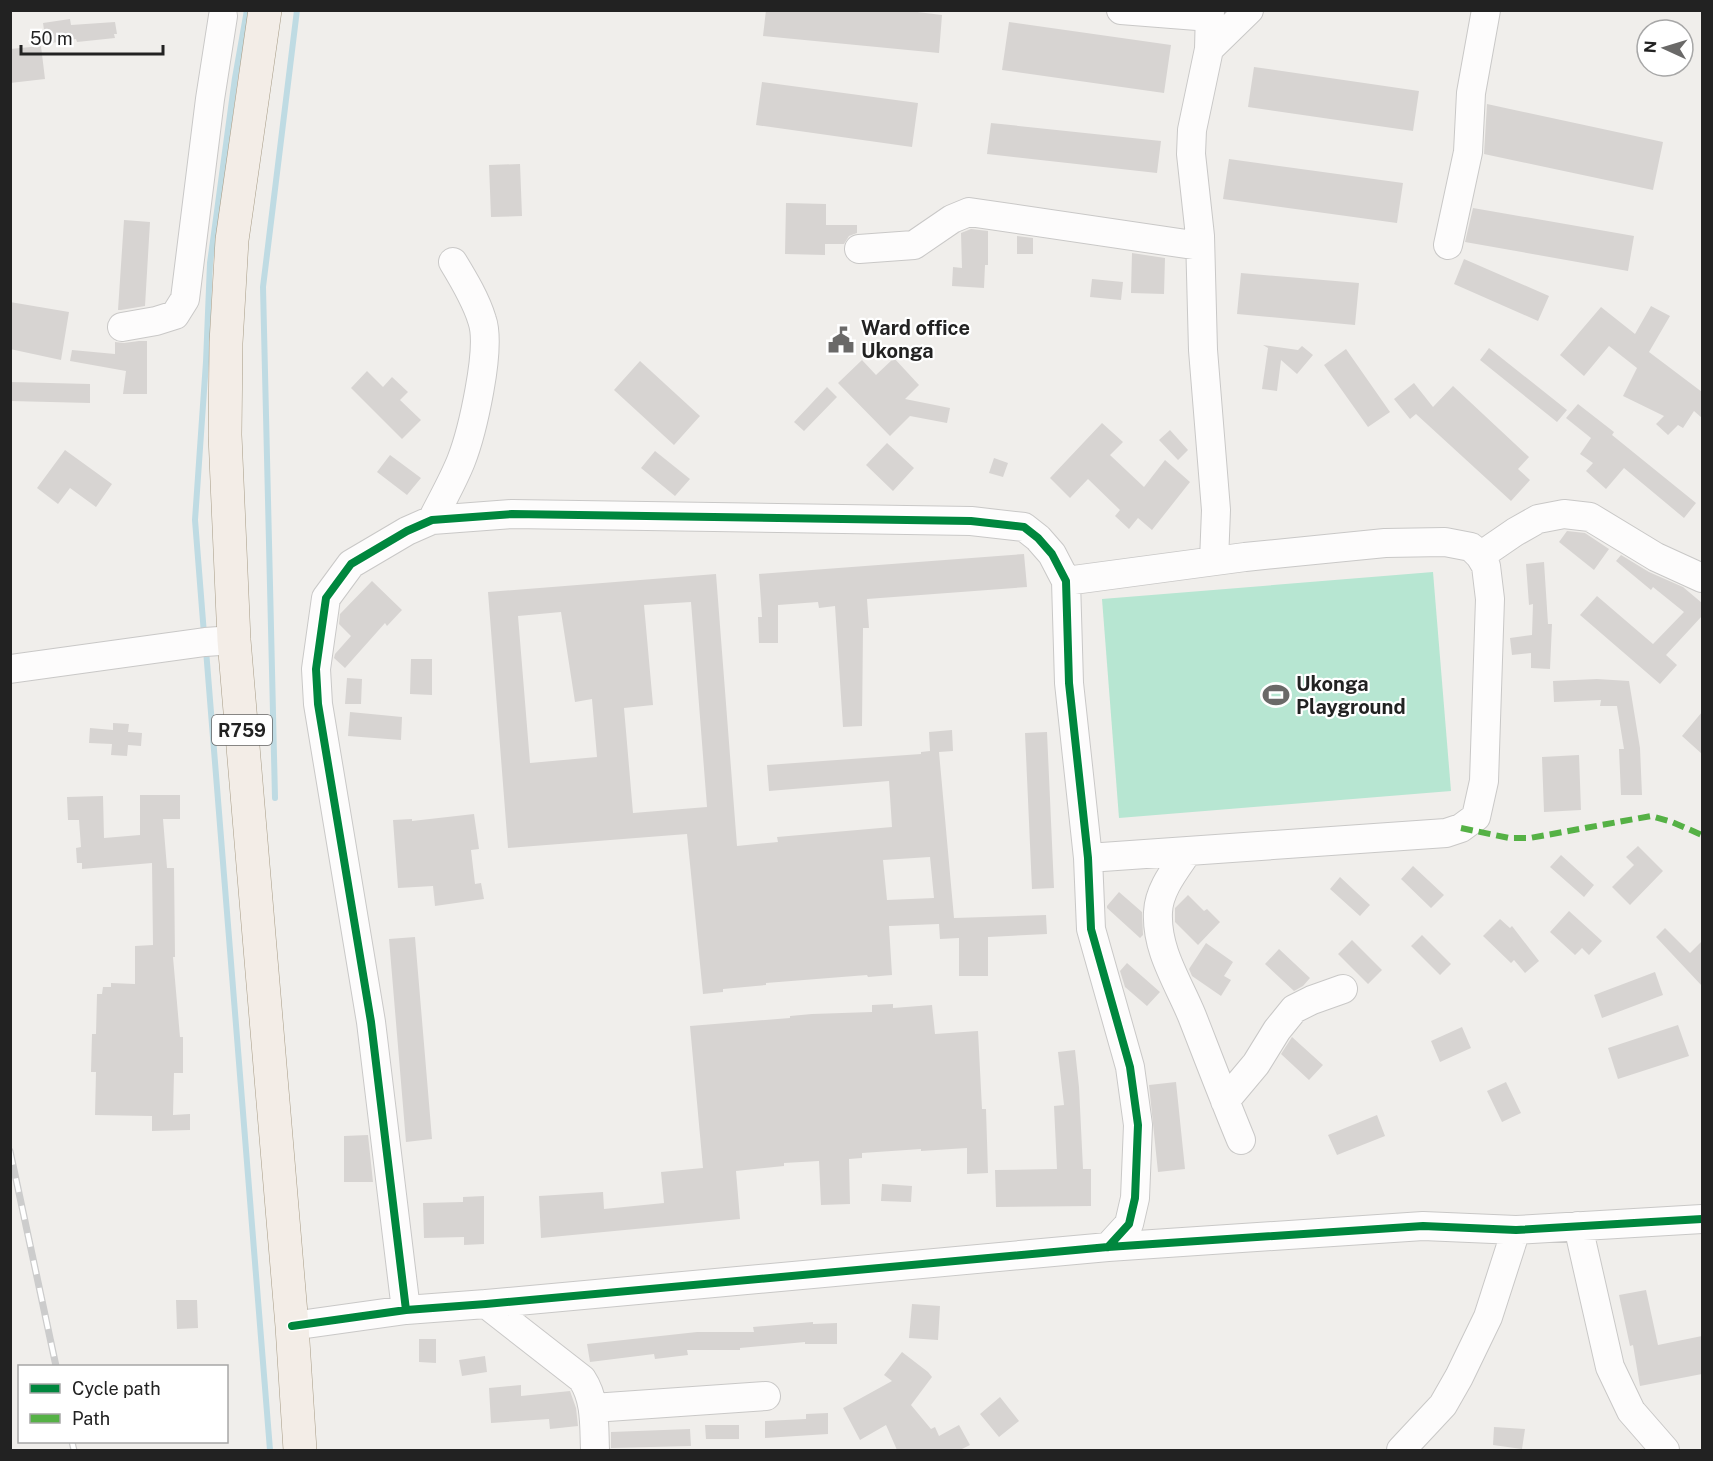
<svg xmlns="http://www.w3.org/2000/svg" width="1713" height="1461" viewBox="0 0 1713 1461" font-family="'Public Sans',sans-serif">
<rect width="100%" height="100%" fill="#f0eeeb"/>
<path fill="#b7e6d2" d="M 1433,572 L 1451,791 L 1119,818 L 1102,599 Z"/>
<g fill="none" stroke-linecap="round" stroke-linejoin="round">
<path stroke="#bfdbe3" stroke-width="6" d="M 204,634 L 195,520 L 206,362 L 210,263 L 235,78 L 247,10
M 206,650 L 270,1450
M 275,798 L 263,287 L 297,10"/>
</g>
<path fill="#d7d4d2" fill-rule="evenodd" d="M 766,10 L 901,10 L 942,15 L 939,53 L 763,36 Z
M 70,19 L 71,25 L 115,22 L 117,34 L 114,34 L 115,38 L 77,42 L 76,39 L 46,44 L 43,23 Z
M 1009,22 L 1171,45 L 1164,93 L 1002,70 Z
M 41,46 L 45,79 L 10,83 L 10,49 Z
M 1254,67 L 1419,91 L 1413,131 L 1248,107 Z
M 762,82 L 918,103 L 912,147 L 756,125 Z
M 1487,104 L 1663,142 L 1653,190 L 1484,154 Z
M 991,123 L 1161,141 L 1157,173 L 987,154 Z
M 1229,159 L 1403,183 L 1397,223 L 1223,199 Z
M 520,164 L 522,216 L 491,217 L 489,165 Z
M 786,203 L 826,204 L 826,225 L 857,225 L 857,233 L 849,236 L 844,244 L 825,244 L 825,255 L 785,254 Z
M 1473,208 L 1634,236 L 1628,271 L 1465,242 Z
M 124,220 L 150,222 L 145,306 L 121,310 L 118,310 Z
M 971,229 L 988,231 L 988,265 L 985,265 L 984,288 L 952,286 L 953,267 L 962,268 L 961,233 Z
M 1017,236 L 1033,238 L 1033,254 L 1017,254 Z
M 1132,253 L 1165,258 L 1164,294 L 1131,293 Z
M 1464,259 L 1549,296 L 1538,321 L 1454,284 Z
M 1241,273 L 1359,283 L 1355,325 L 1237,314 Z
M 1092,279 L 1123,282 L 1121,300 L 1090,297 Z
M 10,302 L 69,312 L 61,360 L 10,349 Z
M 1651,306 L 1670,316 L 1649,352 L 1702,392 L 1702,418 L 1694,411 L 1683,428 L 1678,425 L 1668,435 L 1656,424 L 1664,416 L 1623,396 L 1637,368 L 1609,346 L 1584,376 L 1560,355 L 1601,307 L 1635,334 Z
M 139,341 L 147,341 L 147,394 L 123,394 L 126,371 L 70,361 L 72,350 L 115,354 L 115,342 L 124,343 Z
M 1263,345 L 1298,350 L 1302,346 L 1313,355 L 1297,374 L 1281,360 L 1277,391 L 1262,389 L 1268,348 Z
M 1489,348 L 1567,410 L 1557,422 L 1480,360 Z
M 1346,349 L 1390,412 L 1368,427 L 1324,365 Z
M 894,358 L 919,385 L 905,399 L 950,408 L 947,423 L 910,416 L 890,436 L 838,383 L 862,360 L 876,375 Z
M 640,361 L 700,416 L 674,445 L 614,390 Z
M 367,371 L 383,387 L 392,377 L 408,392 L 400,400 L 421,420 L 402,439 L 351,388 Z
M 10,382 L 90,384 L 90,403 L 10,401 Z
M 1414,383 L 1433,407 L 1453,386 L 1529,457 L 1518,469 L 1530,480 L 1511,501 L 1416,414 L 1410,419 L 1394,399 Z
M 827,387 L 837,397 L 804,431 L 794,422 Z
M 1578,404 L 1614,432 L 1612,435 L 1696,503 L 1684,518 L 1624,468 L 1606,489 L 1586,471 L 1593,463 L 1580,454 L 1591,438 L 1566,418 Z
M 1102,423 L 1123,442 L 1110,455 L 1144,487 L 1165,460 L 1190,482 L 1152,530 L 1138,518 L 1129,529 L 1115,516 L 1120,510 L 1088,479 L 1070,498 L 1050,478 Z
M 1170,430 L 1188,450 L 1178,460 L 1159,440 Z
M 887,443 L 914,468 L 893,491 L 866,465 Z
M 65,450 L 112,484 L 96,507 L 70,488 L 58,504 L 37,488 Z
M 655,451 L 690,479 L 675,496 L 641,468 Z
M 390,455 L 421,478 L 407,495 L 377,472 Z
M 994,458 L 1008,463 L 1003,477 L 989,473 Z
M 1567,531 L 1585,533 L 1609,549 L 1594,570 L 1559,542 Z
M 1024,554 L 1027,587 L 867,599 L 869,628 L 863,628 L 862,726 L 843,727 L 835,606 L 819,608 L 818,602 L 778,605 L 778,643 L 759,643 L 758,617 L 762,617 L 759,574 Z
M 1621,555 L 1649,572 L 1683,587 L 1702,603 L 1702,616 L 1666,655 L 1677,665 L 1660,684 L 1580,615 L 1597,596 L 1653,644 L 1684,612 L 1653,587 L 1651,590 L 1616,561 Z
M 1544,562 L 1548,624 L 1552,624 L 1550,669 L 1531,668 L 1531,653 L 1512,655 L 1510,638 L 1532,635 L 1533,604 L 1529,605 L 1526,564 Z
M 716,574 L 737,846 L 778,842 L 777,837 L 892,827 L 889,781 L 769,791 L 767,765 L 921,754 L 921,752 L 930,751 L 929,732 L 952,730 L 953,751 L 939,752 L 954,918 L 1046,915 L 1047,934 L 988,937 L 988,976 L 959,976 L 959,938 L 940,939 L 939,924 L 889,926 L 892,975 L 868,977 L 867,975 L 766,983 L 766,985 L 723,989 L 723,992 L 703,994 L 687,834 L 508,848 L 488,592 ZM 691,602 L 707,807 L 633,813 L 624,708 L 653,705 L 644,605 ZM 561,612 L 575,702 L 592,699 L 597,757 L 530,763 L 518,616 ZM 930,857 L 934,898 L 887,900 L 883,860 Z
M 372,581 L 402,610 L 387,626 L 385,623 L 345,668 L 334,658 L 335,654 L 351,636 L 339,624 L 340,614 Z
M 411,659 L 432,659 L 432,695 L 410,694 Z
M 347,678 L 362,679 L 361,704 L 345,704 Z
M 1597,679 L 1629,681 L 1640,748 L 1642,795 L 1621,795 L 1619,749 L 1624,749 L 1617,706 L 1600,706 L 1601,700 L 1554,702 L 1553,681 Z
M 350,712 L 402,717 L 401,740 L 348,736 Z
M 1702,712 L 1702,754 L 1682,736 Z
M 113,723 L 129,724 L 128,732 L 142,733 L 141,746 L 128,745 L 127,756 L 111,755 L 112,744 L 89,743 L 90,728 L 113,730 Z
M 1047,732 L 1054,888 L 1032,889 L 1025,733 Z
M 1579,755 L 1581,810 L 1544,812 L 1542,757 Z
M 140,795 L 180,795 L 180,819 L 163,819 L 167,868 L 174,868 L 175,957 L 173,957 L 180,1037 L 183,1037 L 183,1073 L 174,1073 L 173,1115 L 190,1114 L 190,1130 L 152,1131 L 152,1116 L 95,1115 L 96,1072 L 91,1072 L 92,1034 L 96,1034 L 97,994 L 102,994 L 103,987 L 111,987 L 111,983 L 135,984 L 135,946 L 153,945 L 152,863 L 82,869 L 82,863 L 77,863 L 76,848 L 81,847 L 79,820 L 68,820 L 67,797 L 103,796 L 104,838 L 140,835 Z
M 474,814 L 479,849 L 471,850 L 475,884 L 481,883 L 484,899 L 435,906 L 433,886 L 398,888 L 393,820 L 412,819 L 412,821 Z
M 1638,846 L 1663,871 L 1630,905 L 1612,887 L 1634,865 L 1626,857 Z
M 1561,855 L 1594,885 L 1584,897 L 1550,867 Z
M 1413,866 L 1444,895 L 1431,908 L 1401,879 Z
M 1340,877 L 1370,905 L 1360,916 L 1330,889 Z
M 1119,892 L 1142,912 L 1143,935 L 1140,938 L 1107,908 L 1107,906 Z
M 1188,895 L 1204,911 L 1207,909 L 1220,922 L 1198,945 L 1175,922 L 1175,908 Z
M 1569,911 L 1602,941 L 1589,955 L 1582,948 L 1575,955 L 1550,932 Z
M 1500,919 L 1510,928 L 1512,926 L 1539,961 L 1525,973 L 1514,960 L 1511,963 L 1483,936 Z
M 1665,928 L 1690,953 L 1702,941 L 1702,986 L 1656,937 Z
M 1422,935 L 1451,964 L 1440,975 L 1411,946 Z
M 415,937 L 432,1139 L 406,1142 L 389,939 Z
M 1352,940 L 1382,970 L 1368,984 L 1338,954 Z
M 1206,943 L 1233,962 L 1224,976 L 1231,980 L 1221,996 L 1192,976 L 1189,969 Z
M 1279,949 L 1310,978 L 1303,986 L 1294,991 L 1265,964 Z
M 1127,963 L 1160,992 L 1147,1006 L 1125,987 L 1120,971 Z
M 1655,972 L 1663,995 L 1602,1018 L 1594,995 Z
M 893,1004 L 893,1008 L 932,1005 L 935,1034 L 978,1031 L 982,1109 L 986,1109 L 988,1173 L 967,1174 L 967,1148 L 921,1151 L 921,1149 L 862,1153 L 862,1158 L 849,1159 L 850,1204 L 821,1205 L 819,1161 L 784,1163 L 784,1166 L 736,1171 L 740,1219 L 541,1238 L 539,1196 L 603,1192 L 604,1209 L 664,1203 L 661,1172 L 703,1168 L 690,1026 L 790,1018 L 790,1016 L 812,1014 L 872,1012 L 872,1005 Z
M 1678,1025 L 1689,1056 L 1618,1079 L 1608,1048 Z
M 1462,1027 L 1471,1048 L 1440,1062 L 1431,1041 Z
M 1292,1037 L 1323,1065 L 1309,1080 L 1281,1054 Z
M 1075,1050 L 1079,1087 L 1083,1169 L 1091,1169 L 1091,1206 L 996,1207 L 995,1170 L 1057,1169 L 1054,1106 L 1064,1105 L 1058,1052 Z
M 1176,1082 L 1185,1169 L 1158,1172 L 1149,1085 Z
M 1506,1082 L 1521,1113 L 1502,1122 L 1487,1091 Z
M 1377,1115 L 1385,1136 L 1337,1155 L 1328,1135 Z
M 368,1135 L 373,1182 L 344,1182 L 344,1136 Z
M 882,1184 L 912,1186 L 911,1202 L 881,1201 Z
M 484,1196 L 484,1244 L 464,1245 L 464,1237 L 424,1238 L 423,1203 L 463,1202 L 463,1197 Z
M 1646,1290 L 1658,1345 L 1702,1336 L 1702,1374 L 1640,1386 L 1633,1345 L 1630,1346 L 1619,1295 Z
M 176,1300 L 197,1300 L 198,1328 L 177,1329 Z
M 912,1304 L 940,1306 L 938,1340 L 909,1338 Z
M 813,1322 L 813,1324 L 837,1323 L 837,1344 L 805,1344 L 805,1342 L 740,1348 L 740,1350 L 687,1350 L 688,1355 L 655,1359 L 654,1354 L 590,1362 L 587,1344 L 697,1332 L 754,1332 L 753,1327 Z
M 419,1339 L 436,1339 L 436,1363 L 419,1362 Z
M 902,1352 L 928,1372 L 932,1377 L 911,1405 L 931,1429 L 935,1427 L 939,1436 L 959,1425 L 970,1445 L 960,1450 L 897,1450 L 886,1425 L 860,1440 L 843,1408 L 892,1381 L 884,1375 Z
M 485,1356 L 487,1372 L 462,1376 L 459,1360 Z
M 521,1385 L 521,1396 L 570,1391 L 576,1408 L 578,1426 L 550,1429 L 549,1419 L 491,1423 L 489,1388 Z
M 1000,1397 L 1019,1421 L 999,1437 L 980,1414 Z
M 828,1413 L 828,1434 L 765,1438 L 765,1421 L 806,1419 L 806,1414 Z
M 705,1425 L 739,1425 L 739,1439 L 706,1439 Z
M 1494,1427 L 1525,1429 L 1522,1449 L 1493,1445 Z
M 690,1429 L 691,1446 L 611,1448 L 611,1432 Z"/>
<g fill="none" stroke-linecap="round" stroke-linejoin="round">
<g stroke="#c9c8c7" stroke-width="30">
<path id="minor" d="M 1121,10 L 1210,17
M 1210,10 L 1209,49 L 1192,130 L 1191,154 L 1200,236 L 1203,350 L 1216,510 L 1214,561
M 1209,49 L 1249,10
M 1448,245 L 1468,152 L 1471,93 L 1486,10
M 859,249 L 914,245 L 952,219 L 969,212 L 1200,246
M 122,327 L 156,321 L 175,315 L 185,299 L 210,99 L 223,16
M 432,520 C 442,500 453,481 461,461 C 472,433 492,348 482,320 C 476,300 464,280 453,262
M 1480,556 L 1515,532 L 1538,519 L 1564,514 L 1590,517 L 1656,557 L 1702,578
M 1066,581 L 1245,557 L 1385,543 L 1445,542 L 1471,547 L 1480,556 L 1486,566 L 1490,599 L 1484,781 L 1476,817 L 1461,828 L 1446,833 L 1088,858
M 10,669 L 205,642 L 234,640
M 1188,851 C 1176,869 1159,889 1158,912 C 1156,950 1178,982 1192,1016 C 1208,1057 1224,1099 1241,1140
M 1225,1101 L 1256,1064 L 1277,1030 L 1294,1009 L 1312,1000 L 1343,989
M 1578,1226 L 1610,1367 L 1631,1411 L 1665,1450
M 486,1304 L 582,1379 C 596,1400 594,1426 595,1450
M 406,1310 L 371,1022 L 318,704 L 316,669 L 326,598 L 351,564 L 407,531 L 432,520 L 512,514 L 971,521 L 1024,527 L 1038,538 L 1052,554 L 1066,581 L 1069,683 L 1088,858 L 1091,929 L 1130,1067 L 1138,1125 L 1135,1198 L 1129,1224 L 1108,1247
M 292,1326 L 406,1310 L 486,1304 L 1108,1247 L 1423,1226 L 1516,1230 L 1702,1219
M 593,1408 L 766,1396
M 1401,1450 L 1443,1405 L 1459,1377 L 1488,1317 L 1516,1230"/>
</g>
<g stroke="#a79c86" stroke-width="34">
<path id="major" d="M 265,10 L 232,240 L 226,343 L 225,435 L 234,640 L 292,1326 L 300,1450"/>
</g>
<use href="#minor" stroke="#fdfcfc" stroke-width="28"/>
<use href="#major" stroke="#f3ede7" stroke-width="33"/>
<g stroke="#ccc" stroke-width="7">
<path id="rail" d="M 10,1151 L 56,1366
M 72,1442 L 74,1450"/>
</g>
<use href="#rail" stroke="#fff" stroke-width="4.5" stroke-dasharray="14" stroke-linecap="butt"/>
<path stroke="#55b145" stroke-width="6" stroke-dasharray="12 6" stroke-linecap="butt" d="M 1461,828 L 1509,838 L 1530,838 L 1651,816 L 1672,822 L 1702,835"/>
<g stroke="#fff" stroke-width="11">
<path id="cycleway" d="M 406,1310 L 371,1022 L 318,704 L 316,669 L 326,598 L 351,564 L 407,531 L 432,520 L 512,514 L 971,521 L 1024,527 L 1038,538 L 1052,554 L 1066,581 L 1069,683 L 1088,858 L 1091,929 L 1130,1067 L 1138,1125 L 1135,1198 L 1129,1224 L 1108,1247
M 292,1326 L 406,1310 L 486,1304 L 1108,1247 L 1423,1226 L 1516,1230 L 1702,1219"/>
</g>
<use href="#cycleway" stroke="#00873e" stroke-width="8"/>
</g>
<defs>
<g id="civic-bare" transform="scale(2.07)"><path d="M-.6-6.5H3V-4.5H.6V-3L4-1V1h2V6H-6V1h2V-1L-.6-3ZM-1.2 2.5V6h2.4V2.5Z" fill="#6a6968" stroke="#fff" stroke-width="2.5" paint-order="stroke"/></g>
<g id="stadium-bare" transform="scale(2.07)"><path d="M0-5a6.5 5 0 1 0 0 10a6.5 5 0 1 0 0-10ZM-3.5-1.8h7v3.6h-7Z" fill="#6a6968" stroke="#fff" stroke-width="2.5" paint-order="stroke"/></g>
</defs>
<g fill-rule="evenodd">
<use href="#civic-bare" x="841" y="340"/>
<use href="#stadium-bare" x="1276" y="695"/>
</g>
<g text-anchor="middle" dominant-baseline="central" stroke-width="4.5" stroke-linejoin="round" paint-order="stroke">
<rect fill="#fff" stroke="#646464" stroke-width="1.5" x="212" y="715" width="60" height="30" rx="4.5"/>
<g font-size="18" font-weight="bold" fill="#222">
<text x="242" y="730">R759</text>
</g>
<g font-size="20" font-weight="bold" fill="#222" stroke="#fff" text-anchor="start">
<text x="861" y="328">Ward office<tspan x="861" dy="23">Ukonga</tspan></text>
<text x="1296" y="684">Ukonga<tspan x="1296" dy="23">Playground</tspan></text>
</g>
</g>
<rect width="1713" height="1461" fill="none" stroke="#222222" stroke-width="24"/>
<rect x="18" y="1365" width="210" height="78" fill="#ffffff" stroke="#a7a7a7" stroke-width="1.5"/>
<rect x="30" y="1384" width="30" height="9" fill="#00873e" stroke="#a7a7a7" stroke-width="1.5"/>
<text x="72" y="1395" font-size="18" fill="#222222">Cycle path</text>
<rect x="30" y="1414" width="30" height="9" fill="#55b145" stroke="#a7a7a7" stroke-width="1.5"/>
<text x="72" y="1425" font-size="18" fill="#222222">Path</text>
<g transform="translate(1665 48) rotate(274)"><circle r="28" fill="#ffffff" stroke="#a7a7a7" stroke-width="1.5"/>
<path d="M0-4.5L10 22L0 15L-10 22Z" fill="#6a6968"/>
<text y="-9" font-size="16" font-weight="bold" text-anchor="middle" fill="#222222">N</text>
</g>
<path d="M21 45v9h142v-9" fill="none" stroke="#222222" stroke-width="3"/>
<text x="30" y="45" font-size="18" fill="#222222" stroke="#ffffff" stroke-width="4.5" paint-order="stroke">50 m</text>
</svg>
